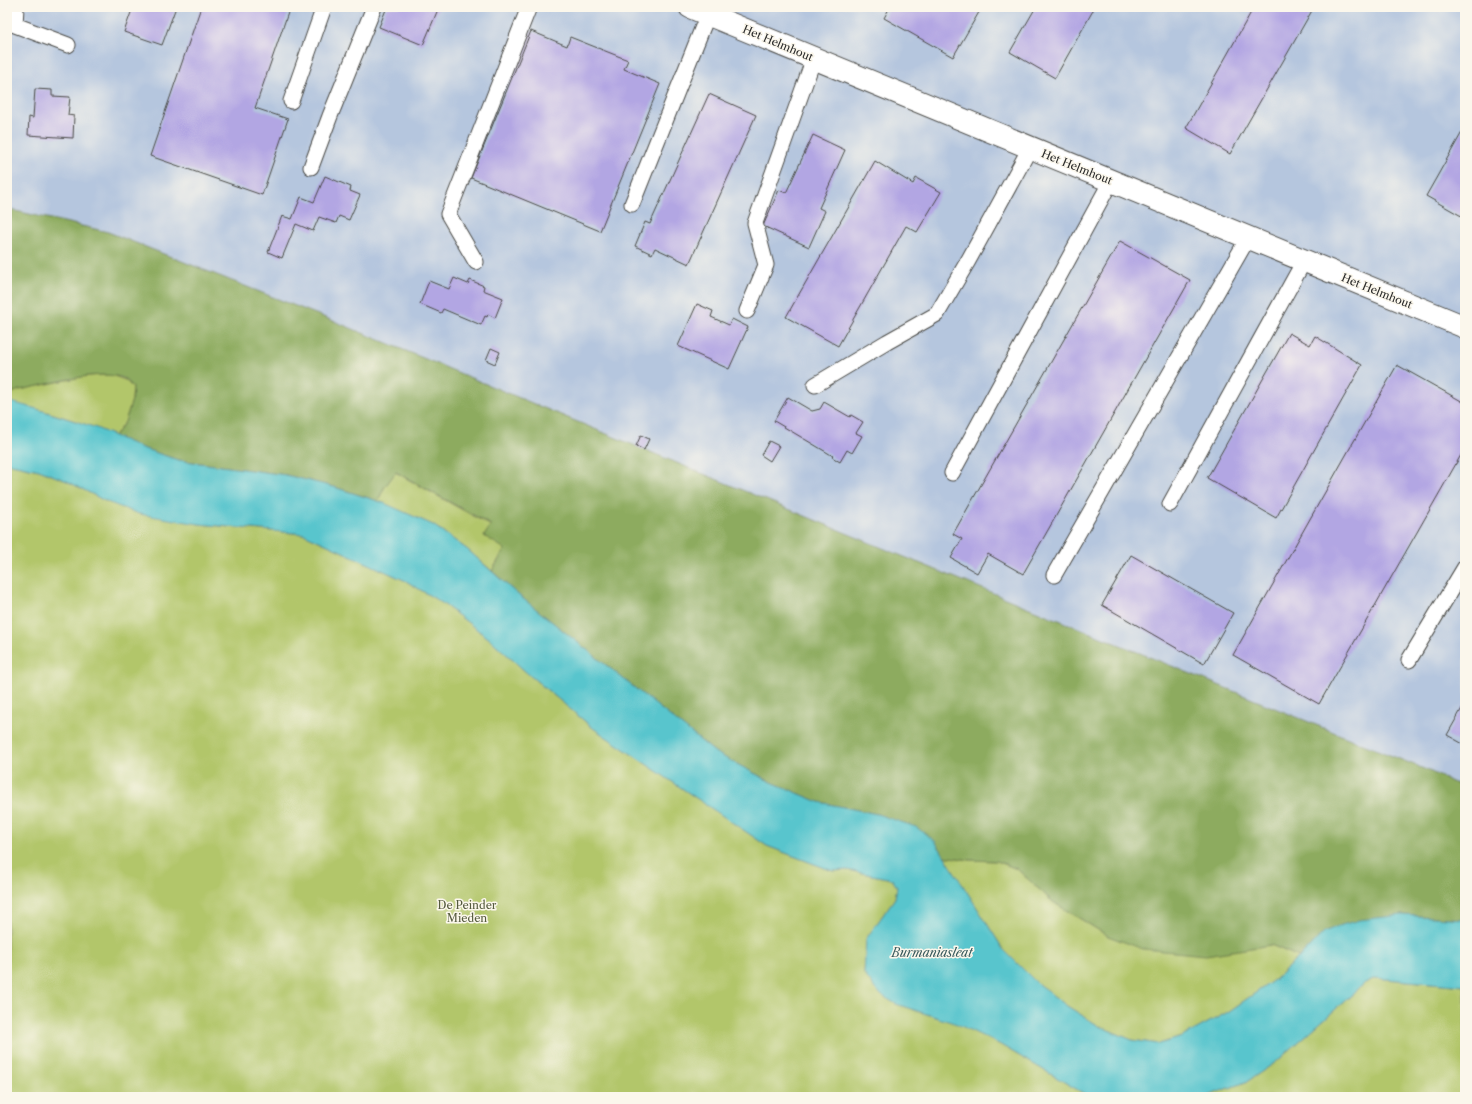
<svg xmlns="http://www.w3.org/2000/svg" width="1472" height="1104" viewBox="0 0 1472 1104" font-family="'Libre Caslon Text',serif">
<rect width="100%" height="100%" fill="#fbf7ec"/>
<filter id="ink" filterUnits="userSpaceOnUse"><feTurbulence type="fractalNoise" baseFrequency=".025" numOctaves="2"/><feDisplacementMap in="SourceGraphic" scale="8" xChannelSelector="R" yChannelSelector="G"/><feConvolveMatrix kernelMatrix="1 2 1 2 8 2 1 2 1" color-interpolation-filters="sRGB"/></filter>
<filter id="wash" filterUnits="userSpaceOnUse"><feTurbulence type="fractalNoise" baseFrequency=".012" numOctaves="4" result="noise"/><feDisplacementMap in="SourceGraphic" scale="16" xChannelSelector="R" yChannelSelector="G"/><feGaussianBlur stdDeviation="0.9" result="paint"/><feColorMatrix in="noise" values="0 0 0 0 0 0 0 0 0 0 0 0 0 0 0 0 0 1.4 0 .05"/><feComposite in="paint" operator="in"/></filter>
<g filter="url(#wash)">
<rect width="100%" height="100%" fill="#efead0"/>
<path fill="#b5c6de" d="M 7,7 L 1465,7 L 1465,816 L 7,264 Z"/>
<path fill="#b2c66a" stroke="#6e784a" d="M 111,375 L 125,380 L 133,388 L 132,400 L 125,422 L 114,436 C 80,421 45,411 9,402 L 12,393 L 19,390 L 86,376 Z
M 7,463 L 39,470 L 67,481 L 107,502 L 199,524 L 304,534 L 406,581 L 442,603 L 491,640 L 527,673 L 593,728 L 767,846 L 833,871 L 847,870 L 892,879 L 897,887 L 895,898 L 866,939 L 864,974 L 896,1004 L 957,1023 L 999,1044 L 1090,1097 L 7,1097 Z
M 395,472 L 491,526 L 505,549 L 492,571 L 468,550 L 433,525 L 378,501 L 384,488 Z
M 944,856 L 970,860 L 997,861 L 1017,869 L 1053,902 L 1108,936 L 1247,948 L 1271,945 L 1299,957 L 1274,980 L 1228,1012 L 1182,1037 L 1159,1044 L 1132,1040 L 1099,1026 L 1067,1006 L 1038,984 L 1003,949 Z
M 1375,978 L 1465,986 L 1465,1097 L 1205,1097 L 1248,1081 L 1276,1062 L 1365,983 Z"/>
<path fill="#8dab5e" stroke="#5c6b44" d="M 7,209 L 108,232 L 336,322 L 880,547 L 1429,771 L 1465,788 L 1465,919 L 1402,915 L 1308,949 L 1299,957 L 1271,945 L 1206,955 L 1143,949 L 1108,936 L 1084,921 L 1053,902 L 1017,869 L 997,861 L 970,860 L 944,856 L 935,841 L 877,814 L 819,802 L 769,781 L 716,753 L 516,593 L 492,571 L 505,549 L 484,536 L 491,525 L 396,472 L 384,488 L 378,501 L 334,487 L 286,475 L 178,460 L 142,448 L 114,436 L 125,422 L 132,400 L 133,388 C 131,385 128,381 125,379 C 102,367 44,386 19,390 L 12,393 L 9,402 L 7,401 Z"/>
<path fill="#58c5cd" stroke="#42787c" d="M 7,401 L 37,409 L 94,427 L 142,448 L 178,460 L 286,475 L 334,487 L 384,503 L 433,525 L 468,550 L 516,593 L 716,753 L 769,781 L 819,802 L 877,814 L 916,827 L 935,841 L 1003,949 L 1038,984 L 1067,1006 L 1099,1026 L 1132,1040 L 1159,1044 L 1182,1037 L 1228,1012 L 1274,980 L 1308,949 L 1324,932 L 1338,926 L 1359,920 L 1402,915 L 1465,919 L 1465,986 L 1375,978 L 1365,983 L 1276,1062 L 1248,1081 L 1205,1097 L 1090,1097 L 999,1044 L 957,1024 L 896,1004 L 881,995 L 864,974 L 866,939 L 895,898 L 897,887 L 892,879 L 847,870 L 833,871 L 767,846 L 593,728 L 527,673 L 491,640 L 442,603 L 406,581 L 304,534 L 199,524 L 139,514 L 107,502 L 67,481 L 39,470 L 7,463 Z"/>
<g id="blocks">
<path fill="#b2a6e3" d="M 133,7 L 176,7 L 162,45 L 124,32 Z
M 201,7 L 290,7 L 255,108 L 288,119 L 262,195 L 150,156 Z
M 387,7 L 439,7 L 423,45 L 379,27 Z
M 890,7 L 982,7 L 953,57 L 884,18 Z
M 1036,7 L 1095,7 L 1055,78 L 1010,52 Z
M 1254,7 L 1314,7 L 1230,154 L 1186,128 Z
M 531,31 L 567,46 L 570,37 L 628,60 L 624,69 L 660,84 L 600,231 L 471,178 Z
M 35,89 L 52,90 L 52,96 L 70,97 L 68,115 L 74,116 L 73,138 L 28,135 L 29,117 L 33,118 Z
M 709,94 L 756,115 L 689,264 L 655,248 L 652,254 L 635,246 L 645,222 L 650,224 Z
M 1465,127 L 1465,218 L 1426,196 Z
M 813,135 L 845,150 L 819,208 L 825,211 L 809,247 L 763,226 L 779,190 L 786,193 Z
M 875,161 L 913,184 L 916,178 L 941,192 L 917,232 L 906,226 L 838,346 L 786,317 Z
M 325,176 L 351,187 L 350,191 L 360,195 L 349,220 L 339,216 L 336,223 L 319,217 L 313,231 L 296,224 L 282,258 L 268,252 L 282,216 L 292,219 L 301,197 L 314,202 Z
M 1120,241 L 1190,280 L 1023,574 L 988,554 L 977,573 L 951,558 L 962,539 L 953,534 Z
M 454,278 L 468,284 L 470,280 L 484,286 L 483,290 L 503,298 L 495,318 L 488,314 L 487,317 L 485,316 L 481,325 L 443,309 L 441,313 L 420,304 L 429,281 L 449,289 Z
M 697,304 L 713,311 L 711,317 L 729,325 L 732,319 L 748,327 L 729,369 L 678,346 Z
M 1289,333 L 1310,345 L 1315,336 L 1362,365 L 1276,518 L 1207,478 Z
M 491,348 L 500,352 L 495,364 L 486,360 Z
M 1397,365 L 1465,403 L 1465,448 L 1319,704 L 1233,655 Z
M 788,397 L 812,411 L 820,409 L 824,402 L 850,417 L 851,415 L 863,422 L 856,433 L 862,436 L 852,453 L 847,450 L 840,462 L 832,457 L 833,456 L 774,421 Z
M 641,435 L 649,439 L 644,450 L 636,446 Z
M 769,441 L 779,446 L 770,461 L 761,455 Z
M 1131,555 L 1233,613 L 1204,664 L 1102,605 Z
M 1465,703 L 1465,745 L 1447,735 Z"/>
</g>
</g>
<g filter="url(#ink)">
<use href="#blocks" fill-opacity="0" stroke="#484844" stroke-width="1"/>
<g fill="none" stroke-linecap="round" stroke-linejoin="round">
<g stroke="#484844" stroke-width="17">
<path id="lane" d="M 16,7 L 15,25 L 68,45
M 291,101 L 324,7
M 311,167 L 330,116 L 374,7
M 632,204 L 708,14
M 476,262 L 448,214 L 529,7
M 747,311 L 766,265 L 755,223 L 814,58
M 815,385 L 887,342 L 937,314 L 968,261 L 1030,148
M 952,473 L 1111,181
M 1170,504 L 1304,261
M 1054,575 L 1248,238
M 1409,660 L 1465,567"/>
</g>
<g stroke="#484844" stroke-width="24">
<path id="street" d="M 690,7 L 1465,327"/>
</g>
<use href="#lane" stroke="#fff" stroke-width="15"/>
<use href="#street" stroke="#fff" stroke-width="22"/>
</g>
</g>
<g text-anchor="middle" dominant-baseline="central" stroke-width="3" stroke-linejoin="round" paint-order="stroke">
<g font-size="11" fill="#2b2b2b" stroke="#fbf7ec">
<text transform="translate(778 43) rotate(23)">Het Helmhout</text>
<text transform="translate(1077 167) rotate(22)">Het Helmhout</text>
<text transform="translate(1377 291) rotate(22)">Het Helmhout</text>
</g>
<g font-size="11" fill="#545a3e" stroke="#fbf7ec">
<text x="467" y="905">De Peinder<tspan x="467" dy="13">Mieden</tspan></text>
</g>
<g font-size="12" font-style="italic" fill="#38595c" stroke="#fbf7ec">
<text x="932" y="952">Burmaniasleat</text>
</g>
</g>
<rect width="1472" height="1104" fill="none" stroke="#fbf7ec" stroke-width="24"/>
</svg>
